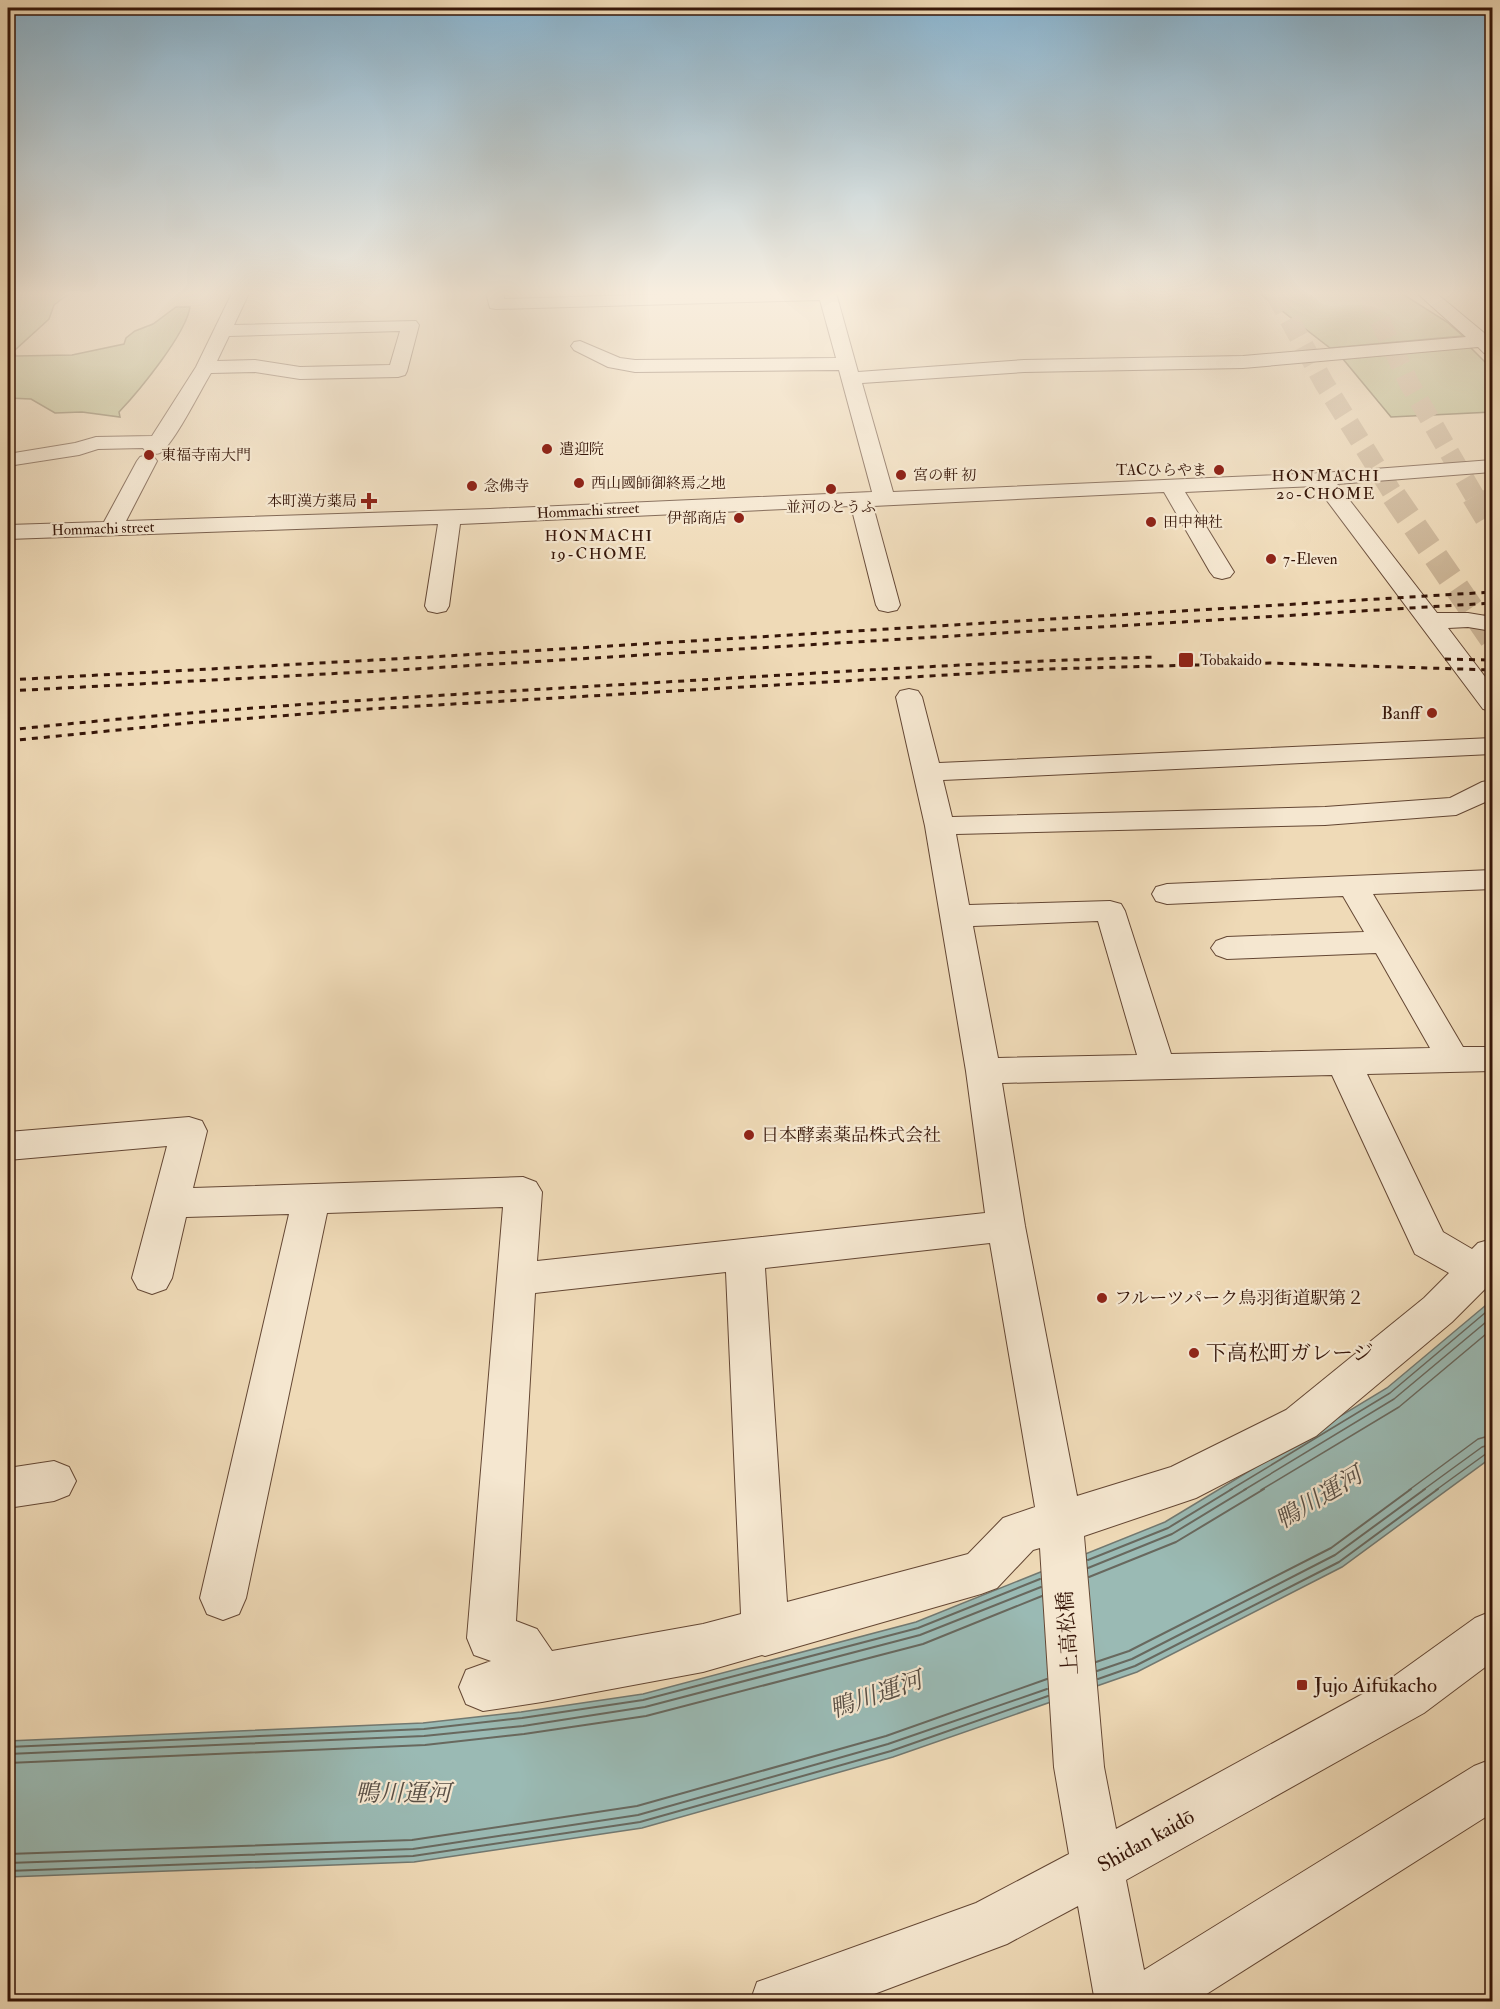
<svg xmlns="http://www.w3.org/2000/svg" width="1500" height="2009" viewBox="0 0 1500 2009" font-family="'IM FELL Double Pica','Noto Serif JP',serif">
<rect width="100%" height="100%" fill="#efdab7"/>
<filter id="stains"><feTurbulence type="fractalNoise" baseFrequency=".00333" numOctaves="4"/><feColorMatrix values="0 0 0 0 .2 0 0 0 0 .09 0 0 0 0 .02 0 0 0 .5 -.17"/></filter>
<radialGradient id="worn" r=".72"><stop offset=".6" stop-color="#630" stop-opacity="0"/><stop offset="1" stop-color="#630" stop-opacity=".3"/></radialGradient>
<path fill="#bbbf8d" stroke="#786a4b" stroke-width="1.5" d="M 8,293 L 70,293 L 54,305 L 49,319 L 14,351 L 16,356 L 72,355 L 124,344 L 126,338 L 135,331 L 153,324 L 176,307 L 190,307 C 186,334 139,391 119,412 L 120,417 L 82,412 L 55,413 L 31,399 L 8,398 Z
M 1259,293 L 1401,293 L 1447,322 L 1463,336 L 1330,348 Z
M 1470,347 L 1492,369 L 1492,412 L 1391,417 L 1343,359 Z"/>
<path fill="#9abab4" stroke="#727870" stroke-width="1.5" d="M 1492,1300 L 1492,1457 L 1342,1567 L 1137,1672 L 893,1757 L 642,1828 L 414,1862 L 8,1877 L 8,1741 L 423,1723 L 521,1712 L 643,1694 L 916,1622 L 1165,1522 L 1387,1388 Z"/>
<g fill="none" stroke-linecap="round" stroke-linejoin="round">
<path stroke="#68685e" stroke-width="1.5" d="M 1230,1490 L 1390,1393 L 1492,1307
M 1244,1490 L 1394,1399 L 1492,1317
M 1261,1490 L 1399,1407 L 1492,1329
M 1409,1490 L 1478,1439 L 1492,1435
M 1423,1490 L 1482,1447 L 1492,1444
M 1436,1490 L 1487,1453 L 1492,1452"/>
<path stroke="#68685e" stroke-width="2" d="M 1088,1560 L 1168,1528 L 1232,1489
M 1088,1568 L 1172,1534 L 1246,1489
M 1089,1577 L 1176,1542 L 1264,1489
M 1096,1662 L 1129,1651 L 1331,1548 L 1411,1489
M 1097,1671 L 1132,1659 L 1335,1555 L 1425,1489
M 1098,1679 L 1135,1666 L 1339,1562 L 1438,1489
M 8,1747 L 424,1729 L 522,1718 L 643,1700 L 918,1628 L 1040,1579
M 8,1754 L 424,1736 L 523,1726 L 645,1707 L 920,1635 L 1041,1587
M 8,1763 L 425,1745 L 524,1734 L 646,1716 L 923,1644 L 1042,1596
M 8,1854 L 412,1840 L 637,1806 L 886,1736 L 1047,1679
M 8,1863 L 413,1849 L 638,1815 L 888,1744 L 1047,1689
M 8,1871 L 413,1856 L 640,1822 L 891,1751 L 1048,1696"/>
<path stroke="#cab394" stroke-width="20" stroke-dasharray="20 10" stroke-linecap="butt" d="M 1275,293 L 1324,383 L 1395,497
M 1367,293 L 1409,383 L 1475,497"/>
<path stroke="#cab394" stroke-width="25" stroke-dasharray="25 12" stroke-linecap="butt" d="M 1394,496 L 1492,639
M 1474,496 L 1492,526"/>
<g stroke="#644734" stroke-width="2">
<path id="minor" d="M 232,293 L 249,293 L 234,325 L 416,321 L 419,325 L 407,371 L 405,375 L 398,377 L 300,379 L 255,372 L 211,373 C 201,389 174,444 160,453 C 155,455 150,453 146,452 L 143,448 L 98,449 L 79,455 L 8,466 L 8,454 L 75,443 L 96,437 L 152,436 L 196,367 ZM 400,331 L 390,365 L 300,367 L 255,360 L 217,361 L 229,336 Z
M 486,293 L 504,293 L 504,299 L 699,293 L 836,293 L 858,372 L 1024,360 L 1243,356 L 1466,337 L 1417,293 L 1436,293 L 1489,337 L 1492,341 L 1492,354 L 1484,353 L 1478,347 L 1243,368 L 1024,372 L 862,383 L 893,492 L 1322,473 L 1492,460 L 1492,472 L 1337,484 L 1437,613 L 1468,613 L 1492,617 L 1492,631 L 1468,627 L 1448,628 L 1492,686 L 1492,711 L 1483,709 L 1316,486 L 1185,492 L 1234,572 L 1230,577 L 1222,579 L 1214,577 L 1210,572 L 1164,492 L 873,506 L 900,605 L 897,610 L 888,612 L 879,610 L 876,605 L 851,506 L 460,524 L 449,606 L 446,611 L 437,613 L 428,611 L 425,606 L 438,524 L 8,539 L 8,525 L 104,522 L 137,461 L 140,457 L 147,455 L 154,457 L 157,461 L 126,521 L 490,509 L 872,492 L 839,370 L 635,372 L 608,367 L 574,350 L 571,346 L 574,342 L 580,341 L 620,358 L 635,360 L 836,358 L 820,300 L 496,309 L 490,308 Z
M 909,689 L 918,691 L 922,697 L 939,763 L 1492,738 L 1492,754 L 943,780 L 952,817 L 1325,807 L 1450,798 L 1482,782 L 1492,780 L 1492,799 L 1456,815 L 1325,825 L 956,834 L 969,905 L 1110,901 L 1121,904 L 1125,911 L 1171,1054 L 1430,1048 L 1376,953 L 1227,959 L 1216,955 L 1211,948 L 1216,941 L 1227,937 L 1364,932 L 1343,896 L 1167,904 L 1156,901 L 1152,894 L 1156,887 L 1167,884 L 1492,870 L 1492,889 L 1373,894 L 1463,1047 L 1492,1047 L 1492,1071 L 1367,1074 L 1443,1232 L 1472,1249 L 1478,1243 L 1492,1239 L 1492,1282 L 1452,1322 L 1316,1436 L 1196,1498 L 1084,1536 L 1104,1767 L 1116,1829 L 1390,1679 L 1475,1618 L 1492,1611 L 1492,1662 L 1424,1713 L 1126,1880 L 1144,1970 L 1474,1766 L 1492,1759 L 1492,1813 L 1194,2002 L 1095,2002 L 1078,1906 L 1007,1944 L 853,2002 L 750,2002 L 757,1982 L 976,1903 L 1069,1854 L 1054,1767 L 1040,1548 L 1033,1550 L 997,1588 L 981,1594 L 765,1656 L 762,1655 L 703,1672 L 542,1702 L 483,1711 L 466,1704 L 459,1687 L 466,1670 L 491,1661 L 474,1655 L 467,1638 L 503,1207 L 327,1213 L 246,1598 L 239,1614 L 223,1620 L 207,1614 L 200,1598 L 289,1214 L 186,1217 L 172,1278 L 166,1289 L 152,1294 L 138,1289 L 132,1278 L 167,1146 L 8,1160 L 8,1132 L 189,1117 L 202,1121 L 207,1131 L 193,1188 L 523,1177 L 536,1182 L 542,1192 L 537,1261 L 985,1213 L 966,1071 L 925,826 L 896,697 L 900,691 ZM 1098,921 L 1137,1055 L 998,1058 L 973,926 ZM 1332,1075 L 1415,1254 L 1449,1273 L 1424,1298 L 1286,1410 L 1171,1467 L 1077,1496 L 1025,1226 L 1002,1083 ZM 990,1243 L 1035,1507 L 1003,1518 L 968,1554 L 787,1602 L 765,1268 ZM 726,1272 L 741,1614 L 703,1624 L 552,1651 L 537,1629 L 516,1621 L 535,1293 Z
M 54,1461 L 69,1467 L 76,1481 L 69,1495 L 54,1501 L 8,1508 L 8,1468 Z"/>
</g>
<use href="#minor" fill="#f5e7d0" fill-rule="evenodd"/>
<path stroke="#361609" stroke-width="3" stroke-dasharray="6 6" stroke-linecap="butt" d="M 1445,659 L 1492,660
M 8,680 L 430,657 L 1492,592
M 8,691 L 381,671 L 1492,603
M 8,730 C 215,708 423,696 631,684 C 806,674 981,662 1157,657
M 8,741 L 188,723 L 369,709 L 1048,669 L 1270,663 L 1492,670"/>
</g>
<linearGradient id="sky" x2="0" y2="1"><stop stop-color="#89b6d3"/><stop offset="0.51" stop-color="#f8eedf"/><stop offset="1" stop-color="#f8eedf" stop-opacity="0"/></linearGradient>
<rect width="1500" height="575" fill="url(#sky)"/>
<g fill="#8f2418" stroke="#f5e7d0" stroke-width="2">
<circle cx="547" cy="449" r="6"/>
<circle cx="149" cy="455" r="6"/>
<circle cx="1219" cy="470" r="6"/>
<circle cx="901" cy="475" r="6"/>
<circle cx="579" cy="483" r="6"/>
<circle cx="472" cy="486" r="6"/>
<circle cx="831" cy="489" r="6"/>
<path d="M366 492h6v6h6v6h-6v6h-6v-6h-6v-6h6z"/>
<circle cx="739" cy="518" r="6"/>
<circle cx="1151" cy="522" r="6"/>
<circle cx="1271" cy="559" r="6"/>
<rect x="1178" y="652" width="16" height="16" rx="3"/>
<circle cx="1432" cy="713" r="6"/>
<circle cx="749" cy="1135" r="6"/>
<circle cx="1102" cy="1298" r="6"/>
<circle cx="1194" cy="1353" r="6"/>
<rect x="1296" y="1679" width="12" height="12" rx="3"/>
</g>
<g text-anchor="middle" dominant-baseline="central" stroke-width="4.5" stroke-linejoin="round" paint-order="stroke">
<g font-size="15" fill="#361609" stroke="#f5e7d0" text-anchor="start">
<text x="559" y="449">遣迎院</text>
<text x="161" y="455">東福寺南大門</text>
<text x="1207" y="470" text-anchor="end">TACひらやま</text>
<text x="913" y="475">宮の軒 初</text>
<text x="591" y="483">西山國師御終焉之地</text>
<text x="484" y="486">念佛寺</text>
<text x="357" y="501" text-anchor="end">本町漢方薬局</text>
<text x="831" y="507" text-anchor="middle">並河のとうふ</text>
<text x="727" y="518" text-anchor="end">伊部商店</text>
<text x="1163" y="522">田中神社</text>
<text x="1283" y="559">7-Eleven</text>
<text x="1200" y="660">Tobakaido</text>
</g>
<g font-size="15" fill="#361609" stroke="#f5e7d0">
<text transform="translate(588 511) rotate(-3)">Hommachi street</text>
<text transform="translate(103 529) rotate(-2)">Hommachi street</text>
</g>
<g font-size="16" letter-spacing="1.5" fill="#361609" stroke="#f5e7d0">
<text x="1326" y="476">HONMACHI<tspan x="1326" dy="18">20-CHOME</tspan></text>
<text x="599" y="536">HONMACHI<tspan x="599" dy="18">19-CHOME</tspan></text>
</g>
<g font-size="18" fill="#361609" stroke="#f5e7d0" text-anchor="start">
<text x="1420" y="713" text-anchor="end">Banff</text>
<text x="761" y="1135">日本酵素薬品株式会社</text>
<text x="1114" y="1298">フルーツパーク鳥羽街道駅第２</text>
</g>
<g font-size="21" fill="#361609" stroke="#f5e7d0" text-anchor="start">
<text x="1206" y="1353">下高松町ガレージ</text>
<text x="1314" y="1685">Jujo Aifukacho</text>
</g>
<g font-size="21" fill="#361609" stroke="#f5e7d0">
<text transform="translate(1068 1633) rotate(-94)">上高松橋</text>
<text transform="translate(1146 1841) rotate(-29)">Shidan kaidō</text>
</g>
<g font-size="24" font-style="italic" fill="#594f45" stroke="#f5e7d0">
<text transform="translate(1319 1498) rotate(-31)">鴨川運河</text>
<text transform="translate(876 1695) rotate(-19)">鴨川運河</text>
<text x="403" y="1793">鴨川運河</text>
</g>
</g>
<rect width="1500" height="2009" fill="none" stroke="#efdab7" stroke-width="30"/>
<rect x="9" y="9" width="1482" height="1991" fill="none" stroke="#361609" stroke-width="3"/>
<rect x="15" y="15" width="1470" height="1979" fill="none" stroke="#361609" stroke-width="1.5"/>
<rect width="100%" height="100%" filter="url(#stains)"/>
<rect width="100%" height="100%" fill="url(#worn)"/>
</svg>
